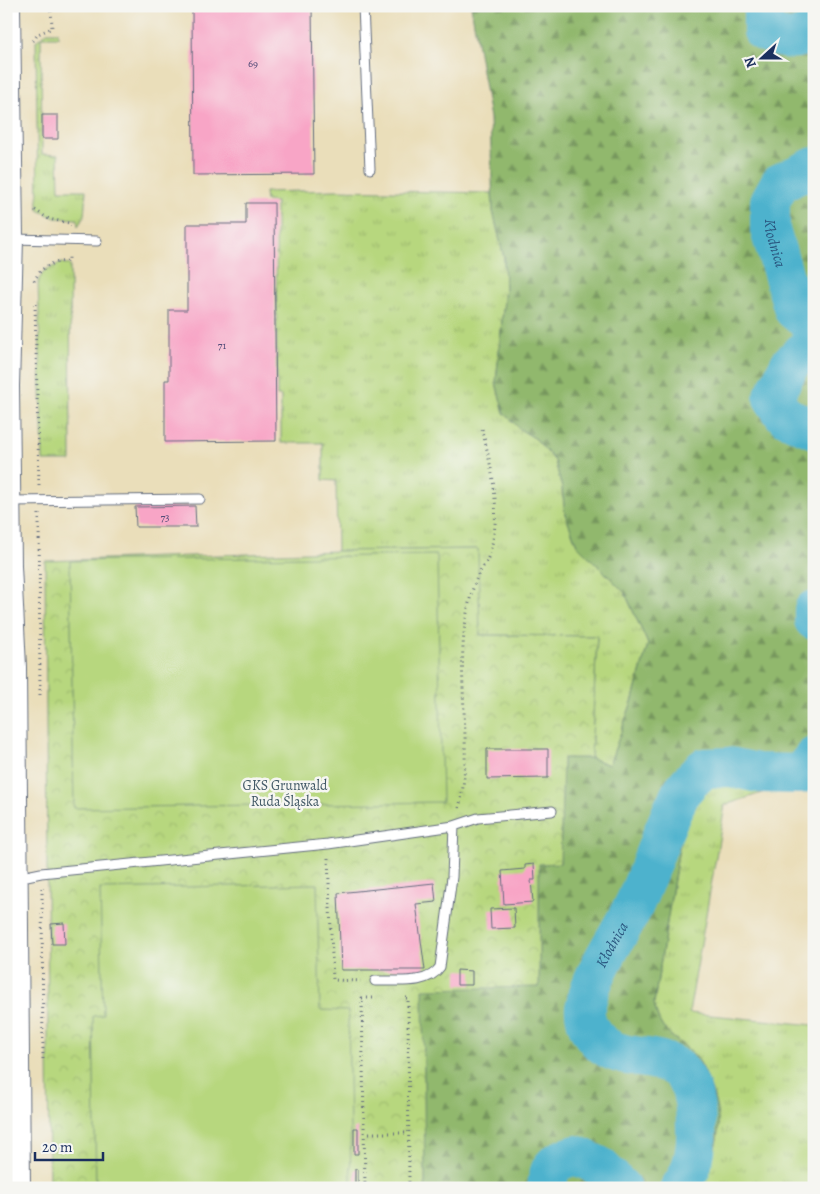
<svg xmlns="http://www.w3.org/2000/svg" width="820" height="1194" viewBox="0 0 820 1194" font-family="Alegreya,serif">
<defs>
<pattern id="grass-tufts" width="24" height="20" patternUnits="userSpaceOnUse" patternTransform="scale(1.25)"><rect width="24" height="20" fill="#b7d77e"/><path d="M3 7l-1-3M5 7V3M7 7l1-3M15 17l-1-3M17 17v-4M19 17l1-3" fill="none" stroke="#9db96f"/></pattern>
<pattern id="forest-firs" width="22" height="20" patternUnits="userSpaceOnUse" patternTransform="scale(1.25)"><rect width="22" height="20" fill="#91b86d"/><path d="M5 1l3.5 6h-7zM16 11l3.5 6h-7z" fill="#76965d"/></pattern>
<pattern id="park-crowns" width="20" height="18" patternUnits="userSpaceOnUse" patternTransform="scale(1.25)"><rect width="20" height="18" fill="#b7d77e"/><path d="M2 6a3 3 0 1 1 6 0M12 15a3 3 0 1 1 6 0" fill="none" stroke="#9db96f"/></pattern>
</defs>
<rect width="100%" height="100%" fill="#f6f6f2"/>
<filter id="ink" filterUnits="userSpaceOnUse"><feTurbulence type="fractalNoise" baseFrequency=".02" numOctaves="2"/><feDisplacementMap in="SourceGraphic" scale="10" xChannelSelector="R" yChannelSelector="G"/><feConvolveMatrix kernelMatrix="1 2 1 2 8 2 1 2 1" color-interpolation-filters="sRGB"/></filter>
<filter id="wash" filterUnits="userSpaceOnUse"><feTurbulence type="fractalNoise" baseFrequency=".0096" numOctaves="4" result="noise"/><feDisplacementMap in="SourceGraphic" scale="20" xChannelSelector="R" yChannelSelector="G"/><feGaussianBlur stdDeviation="1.12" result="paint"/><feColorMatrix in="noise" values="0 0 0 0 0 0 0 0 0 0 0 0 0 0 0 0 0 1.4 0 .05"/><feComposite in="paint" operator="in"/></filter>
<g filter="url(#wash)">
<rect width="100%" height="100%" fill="#eadeba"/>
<path fill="url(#grass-tufts)" stroke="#69836e" d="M 47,32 L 58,32 L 58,37 L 41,37 L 42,154 L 58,155 L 59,190 L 86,190 L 84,217 L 78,226 L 77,219 L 55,218 L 38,210 L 36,41 Z
M 336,190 L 492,193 L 493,211 L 504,258 L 505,289 L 496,383 L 504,412 L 521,430 L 536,439 L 555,461 L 562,488 L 565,514 L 577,545 L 625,593 L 648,644 L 633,699 L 609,765 L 591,758 L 597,636 L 480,635 L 477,549 L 337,551 L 336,481 L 323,480 L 323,443 L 281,443 L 281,396 L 277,396 L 276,202 L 266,201 L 265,192 Z
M 62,263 L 70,265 L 71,461 L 43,461 L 38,281 L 45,270 Z
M 711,779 L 748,784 L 789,784 L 725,805 L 689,1013 L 814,1025 L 814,1188 L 698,1188 C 717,1148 726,1129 710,1086 C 705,1073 702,1062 692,1053 C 671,1033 660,1035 654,1003 L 687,798 Z"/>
<path fill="url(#forest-firs)" stroke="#567466" d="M 471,6 L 814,6 L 814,778 C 781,793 745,779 711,779 L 687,798 L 654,1003 C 660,1035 671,1033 692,1053 C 702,1062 705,1073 710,1086 C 726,1129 717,1148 698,1188 L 425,1188 L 423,988 L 539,987 L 539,864 L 560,863 L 563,758 L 591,758 L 609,765 L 633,699 L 648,644 L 625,593 L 577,545 L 565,514 L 562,488 L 555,461 L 536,439 L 521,430 L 504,413 L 496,383 L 505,289 L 504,258 L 493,211 L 490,118 Z"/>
<path fill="url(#park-crowns)" stroke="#69836e" d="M 478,549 L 480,635 L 597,636 L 591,758 L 563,758 L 560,863 L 539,864 L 539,987 L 423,989 L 425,1188 L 49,1188 L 45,561 L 337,551 Z"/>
<path fill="#b7d77e" stroke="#69836e" d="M 437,555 L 442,802 L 74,808 L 70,561 Z
M 317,884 L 320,1010 L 348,1011 L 351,1188 L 96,1188 L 93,1016 L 103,1015 L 100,889 Z"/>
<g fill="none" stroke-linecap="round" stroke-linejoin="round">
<g stroke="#4eb2cd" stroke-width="40">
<path d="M 763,6 L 763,31 C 782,39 795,44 814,30"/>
<path id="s1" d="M 814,167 L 780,183 L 770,201 L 770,230 L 794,310 L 810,323 L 814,334"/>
<path d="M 814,342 L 790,364 L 773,398 L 785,416 L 814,429"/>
<path d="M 814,610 L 814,620"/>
<path d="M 547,1188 C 549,1164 554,1162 576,1155 L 599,1166 L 621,1188"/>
<path id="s2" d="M 680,1188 C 693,1171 697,1148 696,1127 C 695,1022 622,1084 590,1030 C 587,1025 584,1013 585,1008 C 592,970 618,938 634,905 C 651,868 662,828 681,793 C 686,784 697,775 704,768 L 730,767 L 758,773 L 800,774 L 814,757"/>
</g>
</g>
<g id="blocks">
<path fill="#f8a5c6" d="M 192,6 L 312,6 L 314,174 L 193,175 Z
M 42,115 L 58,115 L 58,139 L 42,139 Z
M 246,203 L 274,203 L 276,441 L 165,442 L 165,380 L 169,380 L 169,310 L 187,310 L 187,224 L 246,224 Z
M 195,506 L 196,527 L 136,527 L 135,507 Z
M 487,749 L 548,749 L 548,778 L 487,779 Z
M 534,864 L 535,880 L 531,880 L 533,902 L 504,904 L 502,871 L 525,869 L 525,865 Z
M 434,883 L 436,902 L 416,904 L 425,970 L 341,970 L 338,893 Z
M 514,908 L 515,928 L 491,929 L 490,909 Z
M 64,923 L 65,944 L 52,944 L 51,924 Z
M 457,970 L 472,971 L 472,985 L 457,985 Z
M 354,1128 L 358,1128 L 358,1154 L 354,1154 Z
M 355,1169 L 358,1169 L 358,1186 L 355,1187 Z"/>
</g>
</g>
<g filter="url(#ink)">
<use href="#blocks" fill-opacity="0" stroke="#636c7e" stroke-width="1"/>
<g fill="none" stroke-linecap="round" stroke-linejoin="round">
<g stroke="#636c7e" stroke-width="11">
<path id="service" d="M 363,6 L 370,169
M 13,239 L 97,241
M 10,501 L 200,499
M 17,878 L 41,873 L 328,844 L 454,826 L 478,818 L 552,811
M 375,981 C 396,980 427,986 440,967 L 452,877 L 454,826"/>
</g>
<g stroke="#636c7e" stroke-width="24">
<path id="tertiary" d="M 9,6 L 12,239 L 8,386 L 10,566 L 15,667 L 19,1188"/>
</g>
<path stroke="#636c7e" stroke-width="3" stroke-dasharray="1 4" stroke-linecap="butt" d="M 33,41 L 38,34 L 52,28 L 51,6
M 35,210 L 49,219 L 69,223 L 69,227
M 34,281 C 42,265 53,262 69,261 L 69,255
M 35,304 L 39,485
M 39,514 L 40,698
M 459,808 C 473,751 458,692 464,634 C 466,615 470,593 478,575 C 482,568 488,560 490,552 C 502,510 492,470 482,429
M 328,858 L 333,980 L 361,981
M 42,888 L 43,1062
M 406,998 L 408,998 L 409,1188
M 364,1133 L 409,1133
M 365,1188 L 362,998 L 374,998"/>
<use href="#service" stroke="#fff" stroke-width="9"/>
<use href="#tertiary" stroke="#fff" stroke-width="22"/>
</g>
</g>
<g text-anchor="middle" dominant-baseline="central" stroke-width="5" stroke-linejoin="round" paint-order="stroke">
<g font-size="11" fill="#524c78">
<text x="253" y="63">69</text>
<text x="222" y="345">71</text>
<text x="165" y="517">73</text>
</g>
<g font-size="14" fill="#425966" stroke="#f6f6f2">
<text x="285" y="785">GKS Grunwald<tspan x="285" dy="16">Ruda Śląska</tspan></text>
</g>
<g font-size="15" font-style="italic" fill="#2a567f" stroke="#f6f6f2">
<text stroke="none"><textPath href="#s1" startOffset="101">Kłodnica</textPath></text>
<text stroke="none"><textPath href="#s2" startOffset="318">Kłodnica</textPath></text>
</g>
</g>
<rect width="820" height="1194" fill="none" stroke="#f6f6f2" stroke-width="25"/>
<g transform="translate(762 58) rotate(249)" stroke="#f6f6f2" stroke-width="4" paint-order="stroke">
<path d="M0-4L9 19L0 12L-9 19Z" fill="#1b2f5e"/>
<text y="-8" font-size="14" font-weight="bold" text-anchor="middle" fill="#1b2f5e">N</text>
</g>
<path d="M35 1152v8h68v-8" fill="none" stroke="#1b2f5e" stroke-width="2.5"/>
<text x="42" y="1152" font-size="15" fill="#1b2f5e" stroke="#f6f6f2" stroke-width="4" paint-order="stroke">20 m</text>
</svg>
